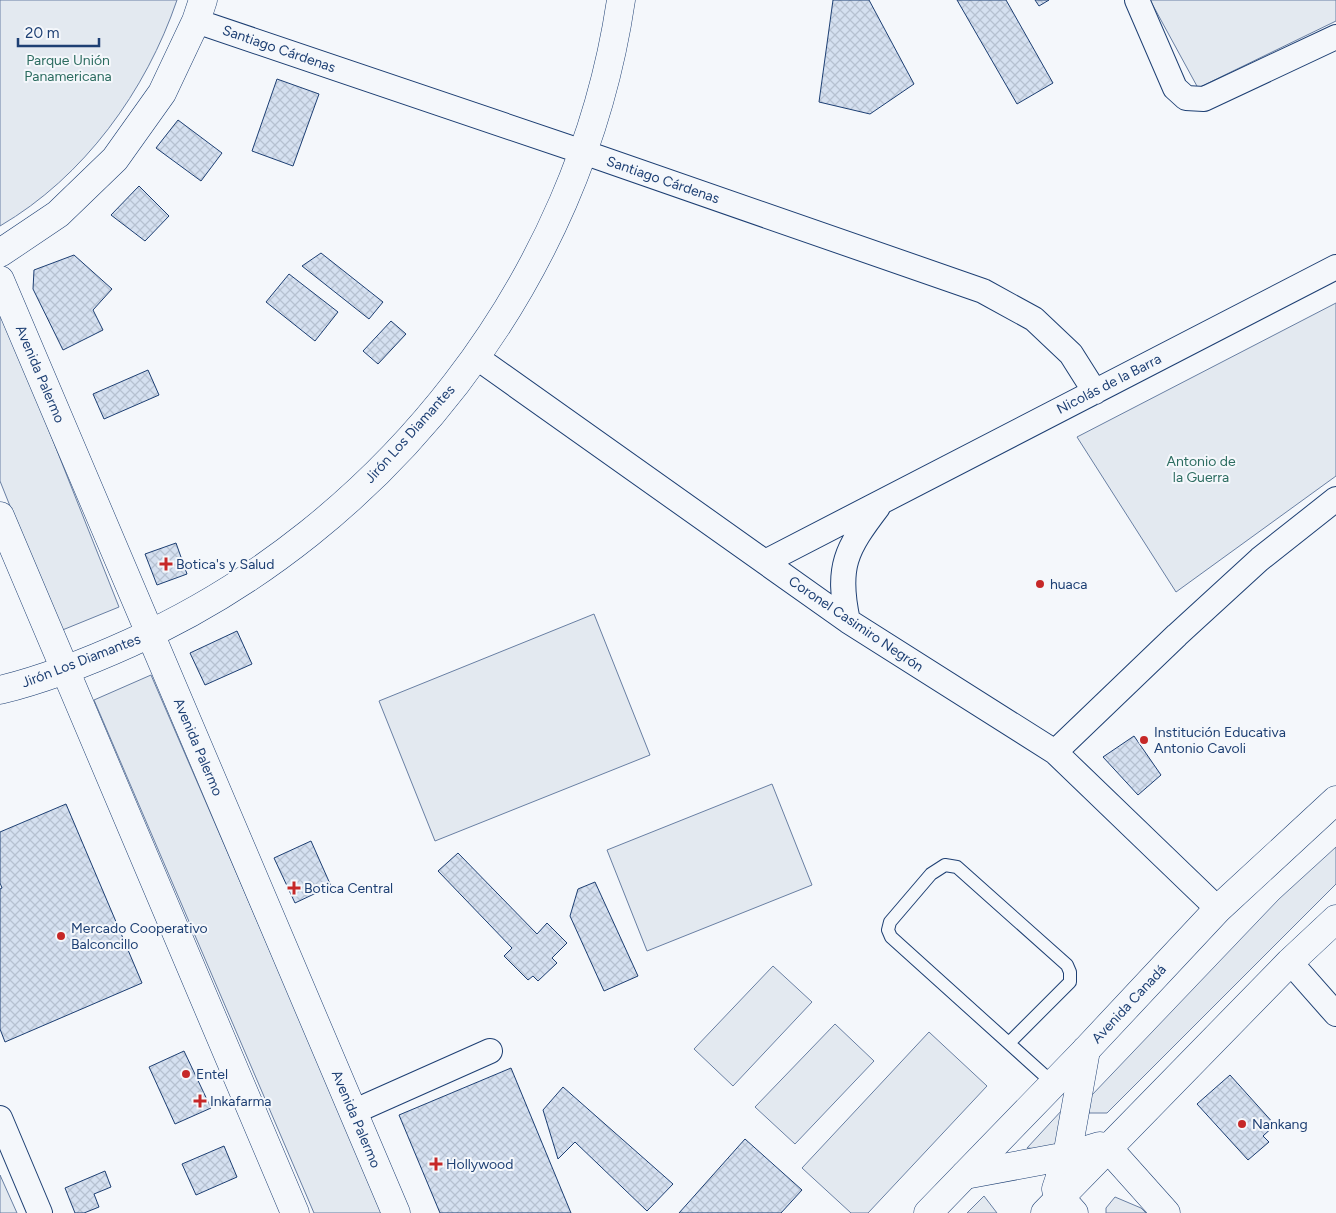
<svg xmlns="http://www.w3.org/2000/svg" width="1336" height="1213" viewBox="0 0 1336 1213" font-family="Figtree,sans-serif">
<defs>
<pattern id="building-cross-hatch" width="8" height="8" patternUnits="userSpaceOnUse" patternTransform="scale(1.25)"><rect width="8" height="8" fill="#d5e0f0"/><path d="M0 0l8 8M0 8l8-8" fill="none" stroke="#b6c1d1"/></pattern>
</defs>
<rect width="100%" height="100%" fill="#f4f7fb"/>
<path fill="#e3e9f0" stroke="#687fa3" d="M 0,0 L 177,0 C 146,91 84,177 0,226 Z
M 1150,0 L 1336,0 L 1336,21 L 1198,88 Z
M 1336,303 L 1336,476 L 1176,592 L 1077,437 Z
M 0,307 L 119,607 L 60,631 L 0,481 Z
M 594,614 L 650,755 L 435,841 L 379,701 Z
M 151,675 L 383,1213 L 314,1213 L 94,700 Z
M 772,784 L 812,885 L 647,951 L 607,850 Z
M 1336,847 L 1336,884 L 1107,1113 L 1089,1113 L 1091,1096 L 1279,899 Z
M 773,966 L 812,1002 L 733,1086 L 694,1049 Z
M 835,1024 L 874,1061 L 795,1144 L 755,1107 Z
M 929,1032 L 987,1086 L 868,1213 L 851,1213 L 802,1168 Z
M 1063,1109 L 1062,1151 L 1027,1148 Z
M 0,1175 L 17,1213 L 0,1213 Z
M 984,1196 L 997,1213 L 967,1213 Z
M 1115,1197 L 1141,1208 L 1146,1213 L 1106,1213 L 1106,1208 Z"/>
<path fill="url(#building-cross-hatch)" stroke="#1d3f73" d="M 833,0 L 869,0 L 914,84 L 870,114 L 819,102 Z
M 957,0 L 1006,0 L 1053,83 L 1017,104 Z
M 1035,0 L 1049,0 L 1039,6 Z
M 277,79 L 319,94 L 293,166 L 252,151 Z
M 178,120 L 222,153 L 201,181 L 156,148 Z
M 139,186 L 169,216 L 145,241 L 111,215 Z
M 321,253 L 383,302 L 369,319 L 302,266 Z
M 74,255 L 112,289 L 93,310 L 103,330 L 63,350 L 33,289 L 34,270 Z
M 289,274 L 338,312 L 315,341 L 266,302 Z
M 391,321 L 406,334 L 378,364 L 363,351 Z
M 148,370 L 159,395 L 104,419 L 93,394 Z
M 176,543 L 187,574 L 157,585 L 145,554 Z
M 237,631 L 252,664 L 205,685 L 190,653 Z
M 1134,736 L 1161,775 L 1138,795 L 1103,757 Z
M 66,804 L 142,983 L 5,1042 L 0,1029 L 0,889 L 2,888 L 0,883 L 0,832 Z
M 311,841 L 331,886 L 295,903 L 274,858 Z
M 458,853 L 537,934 L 547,923 L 567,943 L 552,958 L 557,963 L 538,981 L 533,976 L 528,980 L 504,956 L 512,948 L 438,871 Z
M 595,882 L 638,976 L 604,991 L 570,916 L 578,889 Z
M 184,1051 L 211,1108 L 175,1124 L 149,1067 Z
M 511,1068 L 571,1213 L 440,1213 L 399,1115 Z
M 1230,1075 L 1275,1125 L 1263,1136 L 1269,1142 L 1248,1160 L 1197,1104 Z
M 563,1087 L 673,1184 L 647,1211 L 575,1142 L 558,1159 L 543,1110 Z
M 745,1139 L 802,1190 L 781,1213 L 679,1213 Z
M 224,1146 L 237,1177 L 196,1195 L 182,1164 Z
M 105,1171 L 111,1187 L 94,1194 L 99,1207 L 84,1213 L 75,1213 L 65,1188 Z"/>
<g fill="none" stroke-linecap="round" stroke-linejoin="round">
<g stroke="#1d3f73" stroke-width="14">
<path id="service" d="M 1009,1043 L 1070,982 L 1070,972 L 1067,965 L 957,867 L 945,865 L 931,874 L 890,922 L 888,930 L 891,937 L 1054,1084"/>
</g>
<g stroke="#1d3f73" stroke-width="26">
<path id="minor" d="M 1137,0 L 1175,88 L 1186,98 L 1204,99 L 1336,37
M 196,21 L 583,152 L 983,291 L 1034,319 L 1071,354 L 1095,392
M 476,357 L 848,621 L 1055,752 L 1218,909
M 765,562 L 1336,267
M 848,621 C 836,567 846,549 878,507
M 1055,752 L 1177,635 L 1260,559 L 1336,499
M 1290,962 L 1336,1014
M 353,1112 L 490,1051
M 0,1118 L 40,1213"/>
</g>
<g stroke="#1d3f73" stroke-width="29">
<path id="tertiary" d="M 0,253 L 58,214 L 115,159 L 162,93 L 196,21 L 203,0
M 0,280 L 396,1213
M 0,516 L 295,1213
M 0,690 C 45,679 88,662 130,643 C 386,528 580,280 621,0
M 965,1175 L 1067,1156 L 1100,1146 L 1107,1147 L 1166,1213
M 1074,1213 L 1057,1194 L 1056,1189 L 1067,1156 L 1086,1050"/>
</g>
<g stroke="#1d3f73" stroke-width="29">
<path id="secondary" d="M 928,1213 L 1086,1050 L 1218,909 L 1336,800
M 1045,1213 L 1290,962 L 1336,919"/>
</g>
<use href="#service" stroke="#f4f7fb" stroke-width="12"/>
<use href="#minor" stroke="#f4f7fb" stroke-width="24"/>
<use href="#tertiary" stroke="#f4f7fb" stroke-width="28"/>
<use href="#secondary" stroke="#f4f7fb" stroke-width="28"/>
</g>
<g fill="#c62828" stroke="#f4f7fb" stroke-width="2">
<path d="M163.5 556.5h5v5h5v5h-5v5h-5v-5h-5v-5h5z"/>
<circle cx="1040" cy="584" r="5"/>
<circle cx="1144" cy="740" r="5"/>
<path d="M291.5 880.5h5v5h5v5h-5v5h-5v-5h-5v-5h5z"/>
<circle cx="61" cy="936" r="5"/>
<circle cx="186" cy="1074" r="5"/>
<path d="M197.5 1093.5h5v5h5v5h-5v5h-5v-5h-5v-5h5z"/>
<circle cx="1242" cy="1124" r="5"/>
<path d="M433.5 1156.5h5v5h5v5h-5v5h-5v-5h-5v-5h5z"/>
</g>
<g text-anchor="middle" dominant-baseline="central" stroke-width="4" stroke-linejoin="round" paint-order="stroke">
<g font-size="14" fill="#1d3f73" stroke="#f4f7fb">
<text transform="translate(279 49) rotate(19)">Santiago Cárdenas</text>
<text transform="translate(663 180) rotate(19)">Santiago Cárdenas</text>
<text transform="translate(40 374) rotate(67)">Avenida Palermo</text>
<text transform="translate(1109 384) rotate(-27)">Nicolás de la Barra</text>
<text transform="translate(410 434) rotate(-48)">Jirón Los Diamantes</text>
<text transform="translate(856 624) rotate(34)">Coronel Casimiro Negrón</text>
<text transform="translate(81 661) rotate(-21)">Jirón Los Diamantes</text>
<text transform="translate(198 747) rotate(67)">Avenida Palermo</text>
<text transform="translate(1129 1004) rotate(-47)">Avenida Canadá</text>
<text transform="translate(356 1119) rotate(67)">Avenida Palermo</text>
</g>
<g font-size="14" fill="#2c6c60" stroke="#f4f7fb">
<text x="68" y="60">Parque Unión<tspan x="68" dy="16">Panamericana</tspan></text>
<text x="1201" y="461">Antonio de<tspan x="1201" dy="16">la Guerra</tspan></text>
</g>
<g font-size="14" fill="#1d3f73" stroke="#f4f7fb" text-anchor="start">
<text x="176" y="564">Botica's y Salud</text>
<text x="1050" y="584">huaca</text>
<text x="1154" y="732">Institución Educativa<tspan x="1154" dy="16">Antonio Cavoli</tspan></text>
<text x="304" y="888">Botica Central</text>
<text x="71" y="928">Mercado Cooperativo<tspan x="71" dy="16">Balconcillo</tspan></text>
<text x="196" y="1074">Entel</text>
<text x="210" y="1101">Inkafarma</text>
<text x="1252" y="1124">Nankang</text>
<text x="446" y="1164">Hollywood</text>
</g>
</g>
<path d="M18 38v8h81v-8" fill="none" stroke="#1d3f73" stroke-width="2.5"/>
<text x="25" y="38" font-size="15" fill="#1d3f73" stroke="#f4f7fb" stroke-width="4" paint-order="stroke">20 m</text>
</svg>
